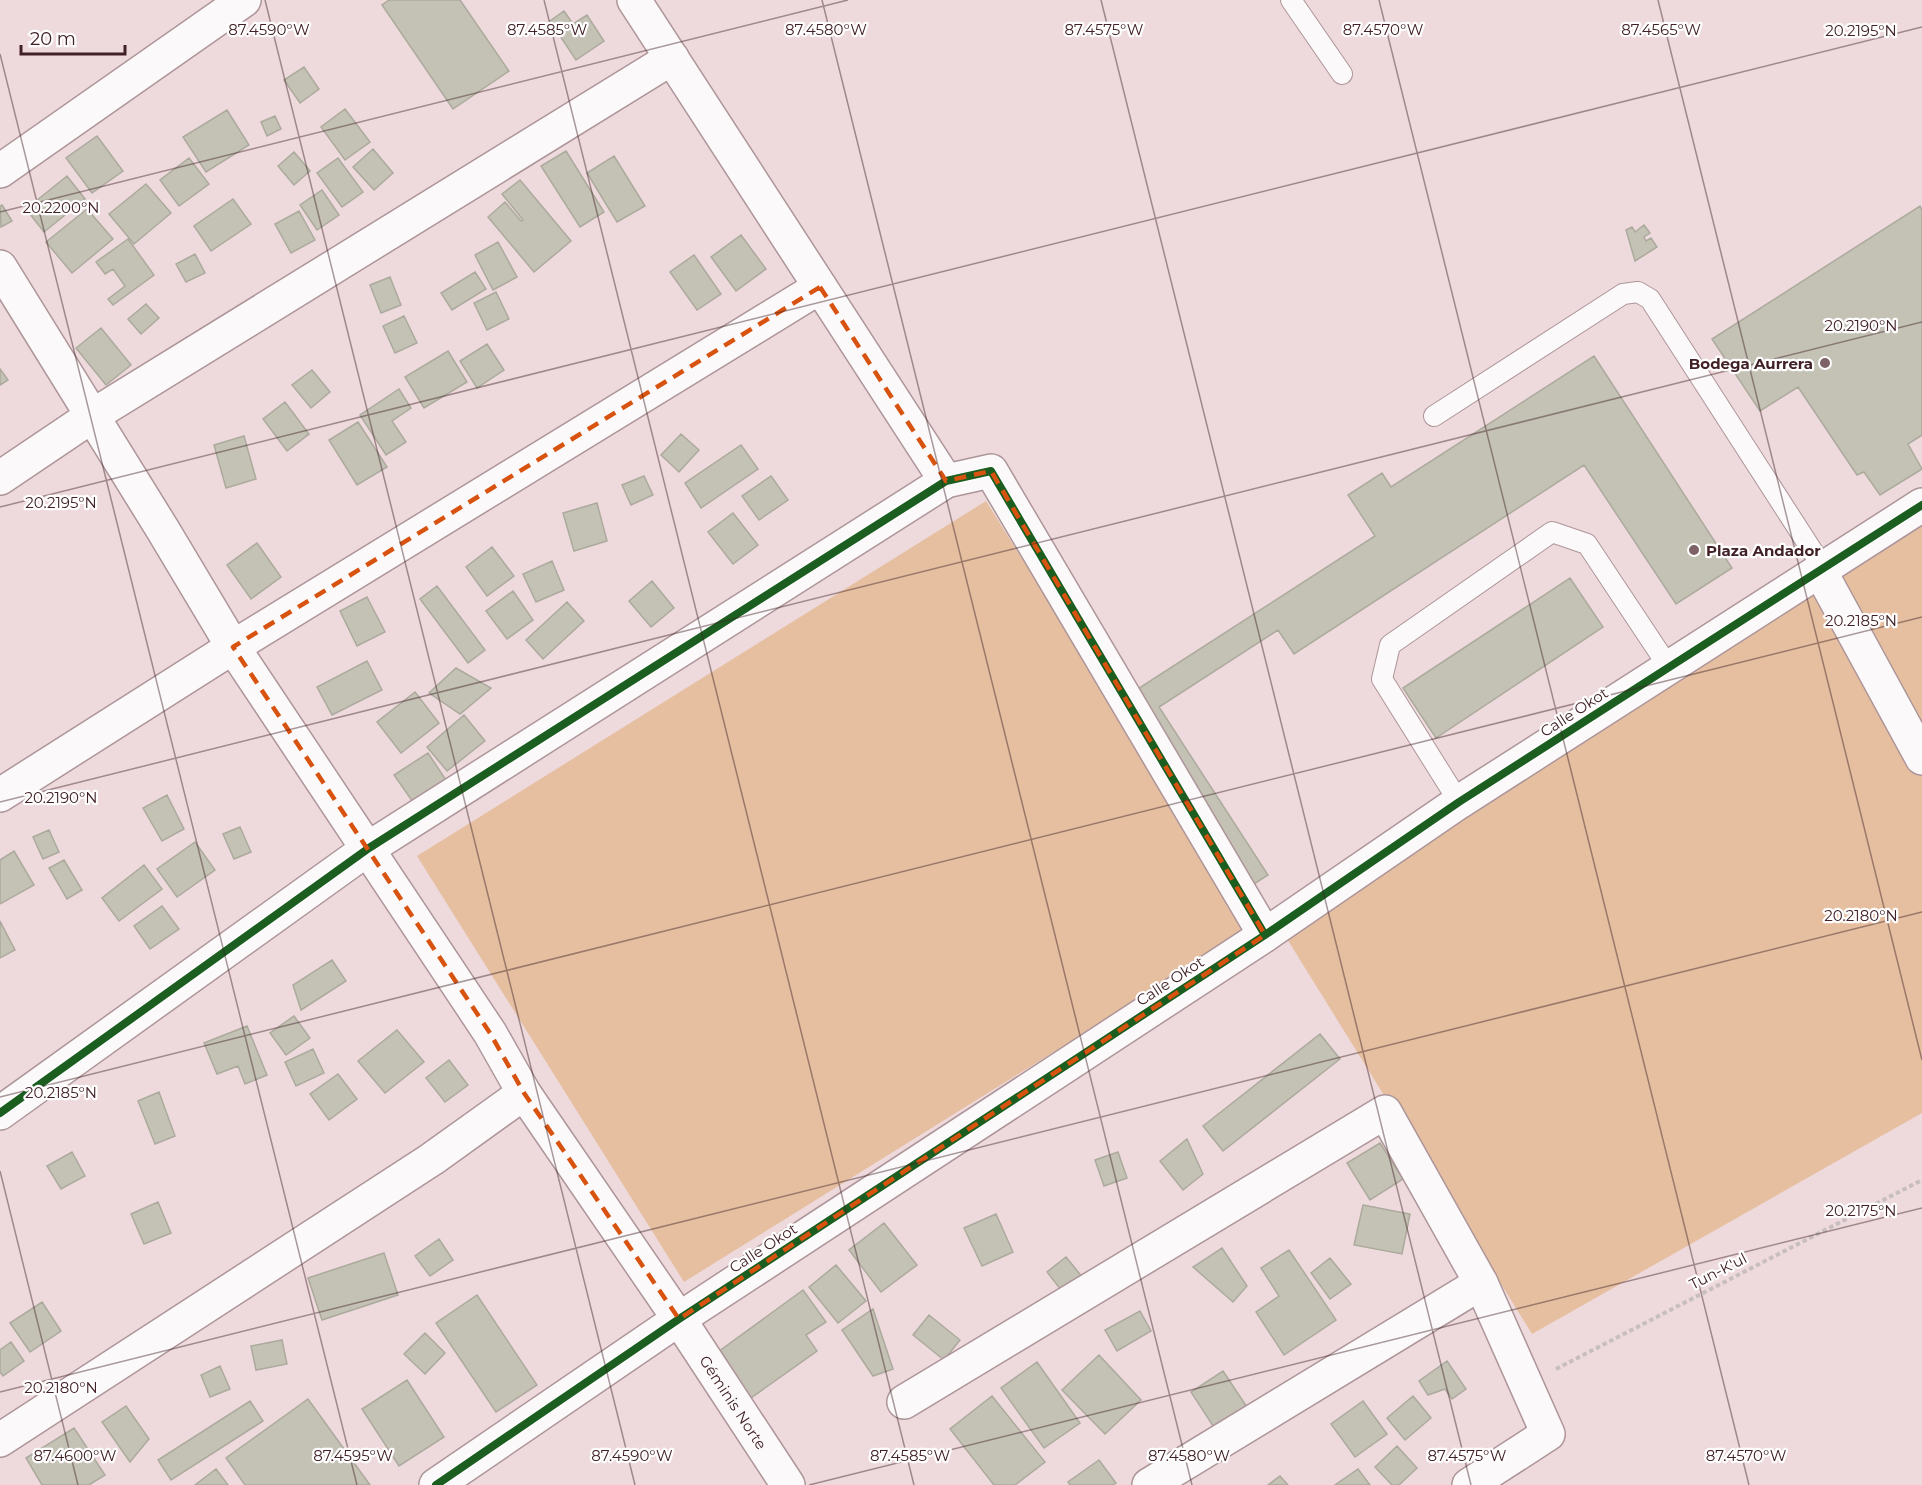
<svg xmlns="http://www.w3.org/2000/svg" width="1922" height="1485" viewBox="0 0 1922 1485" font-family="Montserrat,sans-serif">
<rect width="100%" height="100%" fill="#eedadd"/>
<path fill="#e5bfa0" d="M 986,501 L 1253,928 L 684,1282 L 417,856 Z
M 1922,506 L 1922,1113 L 1532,1334 L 1279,926 Z"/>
<path fill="#c4c1b5" stroke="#acaa9d" stroke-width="1.5" d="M 389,0 L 460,0 L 509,71 L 453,109 L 382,5 Z
M 564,11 L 573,24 L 587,15 L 604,41 L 576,60 L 550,21 Z
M 304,67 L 319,89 L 300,103 L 284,80 Z
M 345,109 L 370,142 L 345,160 L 321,127 Z
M 227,110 L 249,145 L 206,172 L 183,137 Z
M 275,116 L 281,129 L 267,136 L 261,122 Z
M 97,136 L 123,171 L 92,193 L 66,158 Z
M 373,149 L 393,173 L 374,190 L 353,167 Z
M 566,151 L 604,212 L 580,227 L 541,166 Z
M 294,152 L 310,171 L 294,185 L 278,166 Z
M 614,156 L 645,206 L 617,222 L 587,173 Z
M 189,158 L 209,184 L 179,206 L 160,180 Z
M 338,158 L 363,192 L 342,207 L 317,173 Z
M 67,176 L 85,199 L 44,232 L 26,209 Z
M 520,180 L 571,241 L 534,272 L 488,217 L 505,202 L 521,221 L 523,220 L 502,194 Z
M 146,184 L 171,213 L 134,244 L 109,214 Z
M 322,190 L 339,215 L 317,230 L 300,205 Z
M 233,199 L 251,224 L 211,251 L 194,226 Z
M 2,205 L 12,221 L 1,227 L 0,206 Z
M 1920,206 L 1922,210 L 1922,435 L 1908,444 L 1922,469 L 1880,495 L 1864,472 L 1857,475 L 1798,387 L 1760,411 L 1712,339 Z
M 87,209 L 113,239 L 72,273 L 46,242 Z
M 299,211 L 315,240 L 291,253 L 275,224 Z
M 1644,225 L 1650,233 L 1644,237 L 1646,241 L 1651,238 L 1657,247 L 1635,261 L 1626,230 L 1632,227 L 1635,232 Z
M 741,235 L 766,269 L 736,291 L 711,257 Z
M 128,239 L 154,275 L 113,305 L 108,299 L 125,286 L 113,269 L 105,274 L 96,262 Z
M 498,242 L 517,277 L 493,290 L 475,255 Z
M 195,254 L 205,273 L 186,282 L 176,264 Z
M 694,255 L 721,294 L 697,310 L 670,272 Z
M 475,272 L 486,289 L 452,310 L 441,293 Z
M 390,277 L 401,305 L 381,313 L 370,285 Z
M 496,292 L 509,319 L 487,330 L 474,303 Z
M 146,304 L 159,318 L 141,334 L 128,319 Z
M 404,316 L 417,343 L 395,353 L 383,326 Z
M 101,328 L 131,365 L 106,385 L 76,348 Z
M 487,344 L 504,370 L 477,388 L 460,361 Z
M 448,351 L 467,382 L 424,408 L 405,377 Z
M 1594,356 L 1732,568 L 1676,604 L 1584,465 L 1294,654 L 1278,630 L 1159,707 L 1268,875 L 1240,893 L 1116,703 L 1375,536 L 1348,495 L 1382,473 L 1391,487 Z
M 0,369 L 8,380 L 0,385 Z
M 312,370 L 330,392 L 311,408 L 292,385 Z
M 399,389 L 411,408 L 392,421 L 406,442 L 386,455 L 360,415 Z
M 285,402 L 309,434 L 287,451 L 263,419 Z
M 358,422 L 387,467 L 357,485 L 329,440 Z
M 681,434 L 699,450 L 679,472 L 661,455 Z
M 244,436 L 256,479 L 226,488 L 214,445 Z
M 741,445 L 758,469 L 701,508 L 685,483 Z
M 644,476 L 653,495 L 631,505 L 622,485 Z
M 771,476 L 788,500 L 759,520 L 742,496 Z
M 597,503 L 607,541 L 574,551 L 563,513 Z
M 733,513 L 758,545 L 733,564 L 708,532 Z
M 257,543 L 281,577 L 251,599 L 227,565 Z
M 492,547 L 514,576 L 487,596 L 466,567 Z
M 552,561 L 564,590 L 536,602 L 523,574 Z
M 1570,578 L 1603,627 L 1436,738 L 1403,688 Z
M 652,581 L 674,608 L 651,627 L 629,601 Z
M 437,586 L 485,650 L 468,663 L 420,599 Z
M 513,591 L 533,620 L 507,639 L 486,611 Z
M 367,597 L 385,632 L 357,646 L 340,611 Z
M 567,602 L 584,621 L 543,659 L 526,640 Z
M 367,661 L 382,690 L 332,715 L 317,687 Z
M 456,668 L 491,688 L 460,714 L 429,693 Z
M 415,692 L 439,723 L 401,753 L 377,722 Z
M 464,715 L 485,741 L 447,771 L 427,747 Z
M 428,753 L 448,783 L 415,805 L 394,775 Z
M 167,795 L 184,829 L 162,841 L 143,808 Z
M 240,827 L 251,852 L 234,859 L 223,834 Z
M 49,830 L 59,852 L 43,859 L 33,837 Z
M 195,842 L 215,870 L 177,897 L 157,869 Z
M 14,851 L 34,885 L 0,904 L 0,860 Z
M 64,860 L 82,890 L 67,899 L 49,868 Z
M 144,865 L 162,889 L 119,921 L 102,898 Z
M 162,906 L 179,929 L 150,949 L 134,926 Z
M 0,921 L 15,950 L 0,958 Z
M 332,960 L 346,981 L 301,1010 L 293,985 Z
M 294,1016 L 310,1038 L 286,1055 L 270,1033 Z
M 247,1026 L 267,1075 L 245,1084 L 238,1066 L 217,1074 L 204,1043 Z
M 397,1030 L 424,1062 L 385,1093 L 358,1061 Z
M 1320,1034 L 1340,1059 L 1223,1151 L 1203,1126 Z
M 313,1049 L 324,1073 L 296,1086 L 285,1062 Z
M 449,1060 L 468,1085 L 445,1102 L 426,1078 Z
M 338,1074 L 357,1099 L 329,1120 L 310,1094 Z
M 159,1092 L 175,1136 L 155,1144 L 138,1101 Z
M 1187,1139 L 1203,1174 L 1183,1190 L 1160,1161 Z
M 1380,1143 L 1403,1179 L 1370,1200 L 1347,1163 Z
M 72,1152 L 85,1176 L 61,1189 L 47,1166 Z
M 1118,1152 L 1127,1178 L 1104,1186 L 1095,1160 Z
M 158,1202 L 171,1233 L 144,1244 L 131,1214 Z
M 1363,1205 L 1410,1214 L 1402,1254 L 1354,1245 Z
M 996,1214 L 1013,1252 L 982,1266 L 964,1228 Z
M 884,1223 L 917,1265 L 881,1292 L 849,1250 Z
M 439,1239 L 453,1260 L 430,1276 L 415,1256 Z
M 1222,1248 L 1247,1286 L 1233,1302 L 1193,1267 Z
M 1289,1250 L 1336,1320 L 1284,1355 L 1256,1312 L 1279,1296 L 1261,1268 Z
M 384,1253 L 398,1295 L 322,1320 L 308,1278 Z
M 1066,1257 L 1088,1284 L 1068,1299 L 1047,1272 Z
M 1330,1258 L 1351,1284 L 1330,1299 L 1311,1273 Z
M 836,1265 L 866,1301 L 838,1323 L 809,1287 Z
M 803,1290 L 826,1322 L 806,1335 L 817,1351 L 751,1398 L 718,1352 Z
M 477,1295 L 537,1385 L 496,1412 L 436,1323 Z
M 42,1302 L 61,1331 L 30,1352 L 10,1323 Z
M 873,1309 L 893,1369 L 873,1376 L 842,1330 Z
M 1140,1311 L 1151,1331 L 1117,1351 L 1105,1330 Z
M 929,1315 L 960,1340 L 944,1360 L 913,1335 Z
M 425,1333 L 445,1353 L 425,1374 L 404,1354 Z
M 282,1340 L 287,1364 L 256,1370 L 251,1346 Z
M 11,1342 L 24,1361 L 3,1376 L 0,1372 L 0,1350 Z
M 1099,1355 L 1141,1400 L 1105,1434 L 1062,1390 Z
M 1447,1361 L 1466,1389 L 1452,1399 L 1445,1389 L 1428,1395 L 1419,1381 Z
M 1037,1362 L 1080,1423 L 1044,1448 L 1001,1388 Z
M 220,1366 L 230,1389 L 210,1397 L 201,1375 Z
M 1223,1371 L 1247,1407 L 1215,1429 L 1191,1392 Z
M 407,1380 L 444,1437 L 399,1466 L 362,1409 Z
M 992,1396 L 1045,1462 L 1015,1485 L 994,1485 L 950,1429 Z
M 1413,1396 L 1431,1418 L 1405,1440 L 1387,1418 Z
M 308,1399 L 370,1485 L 245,1485 L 226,1458 Z
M 250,1401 L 263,1421 L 171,1480 L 158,1460 Z
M 1363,1401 L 1387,1434 L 1355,1457 L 1331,1424 Z
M 126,1406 L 149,1439 L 130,1462 L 102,1422 Z
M 74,1428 L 105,1475 L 89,1485 L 42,1485 L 26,1458 Z
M 1397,1446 L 1417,1468 L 1399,1485 L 1392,1485 L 1375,1467 Z
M 1099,1460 L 1116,1483 L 1113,1485 L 1070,1485 L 1068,1482 Z
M 216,1469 L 228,1485 L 195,1485 Z
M 1358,1469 L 1370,1485 L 1335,1485 Z
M 1280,1476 L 1288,1485 L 1268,1485 Z"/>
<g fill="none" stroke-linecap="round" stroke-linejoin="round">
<g stroke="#ad9599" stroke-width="22">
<path id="service" d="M 1291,0 L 1342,74
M 1434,416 L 1623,294 L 1638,292 L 1650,299 L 1824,569
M 1459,802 L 1382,679 L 1390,645 L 1552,532 L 1587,544 L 1668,666"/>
</g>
<g stroke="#ad9599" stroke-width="36">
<g id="minor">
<path d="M 634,0 L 946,481"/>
<path d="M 0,171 L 244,0"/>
<path id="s1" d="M 0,267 L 163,530 L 233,647 L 490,1033 L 524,1093 L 679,1319 L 788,1485"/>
<path d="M 0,478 L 92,416 L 672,58"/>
<path d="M 1820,571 L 1922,758"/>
<path d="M 0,795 L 233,647 L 820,287"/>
<path d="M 0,1113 L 369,848 L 946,481 L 991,471 L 1265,935"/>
<path d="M 904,1402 L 1385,1112 L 1481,1283 L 1548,1434 L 1469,1485"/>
<path d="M 0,1440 L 432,1159 L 524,1093"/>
<path d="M 436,1485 L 679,1319 L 1265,935 L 1459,802 L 1922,505"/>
<path d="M 1149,1485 L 1481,1283"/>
</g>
</g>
<path stroke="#c8bec0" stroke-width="4" stroke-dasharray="4.5 3" stroke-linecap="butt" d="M 1556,1369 L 1922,1180"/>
<use href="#service" stroke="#fcf9fa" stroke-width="20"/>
<use href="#minor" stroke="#fcf9fa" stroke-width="33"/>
<g stroke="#fefefe" stroke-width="11">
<path id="cycleway" d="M 0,1113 L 369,848 L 946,481 L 991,471 L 1265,935
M 436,1485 L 679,1319 L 1265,935 L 1459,802 L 1922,505"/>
</g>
<use href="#cycleway" stroke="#1b5e20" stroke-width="8"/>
</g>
<path fill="none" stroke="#d7530f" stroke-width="4.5" stroke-dasharray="12 8" stroke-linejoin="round" d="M 820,287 L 946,481 L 991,471 L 1265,935 L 679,1319 L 524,1093 L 490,1033 L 233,647 Z"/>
<path fill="none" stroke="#412126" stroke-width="1.5" stroke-opacity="0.45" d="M 265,0 L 635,1485M 544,0 L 914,1485M 822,0 L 1192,1485M 1101,0 L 1471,1485M 1379,0 L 1749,1485M 1658,0 L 1922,1060M 0,54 L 357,1485M 0,212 L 848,0M 0,507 L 1922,27M 0,802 L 1922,322M 0,1097 L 1922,617M 0,1171 L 78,1485M 0,1392 L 1922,912M 809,1485 L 1922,1208"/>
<g fill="#7e6266" stroke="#fefefe" stroke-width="2">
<circle cx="1825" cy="363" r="6"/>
<circle cx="1694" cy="550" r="6"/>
</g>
<g text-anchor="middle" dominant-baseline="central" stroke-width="4.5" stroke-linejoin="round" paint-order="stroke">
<g font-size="15" font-weight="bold" fill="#412126" stroke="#fefefe" text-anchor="end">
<text x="1813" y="363">Bodega Aurrera</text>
<text x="1706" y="550" text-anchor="start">Plaza Andador</text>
</g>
<g font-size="15" fill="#412126" stroke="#fefefe">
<text transform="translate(1574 712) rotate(-33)">Calle Okot</text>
<text transform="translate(1170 981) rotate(-33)">Calle Okot</text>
<text transform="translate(763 1248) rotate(-33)">Calle Okot</text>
<text transform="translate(1718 1271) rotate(-27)">Tun-K'ul</text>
<text stroke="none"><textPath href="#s1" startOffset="1352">Géminis Norte</textPath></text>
</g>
</g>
<g font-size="15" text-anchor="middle" fill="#412126" stroke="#fefefe" stroke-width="4.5" stroke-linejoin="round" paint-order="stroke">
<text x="1661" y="35">87.4565°W</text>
<text x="269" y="35">87.4590°W</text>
<text x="547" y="35">87.4585°W</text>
<text x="826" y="35">87.4580°W</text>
<text x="1104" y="35">87.4575°W</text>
<text x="1383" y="35">87.4570°W</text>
<text x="1861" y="36">20.2195°N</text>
<text x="61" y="213">20.2200°N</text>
<text x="1861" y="331">20.2190°N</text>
<text x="61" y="508">20.2195°N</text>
<text x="1861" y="626">20.2185°N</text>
<text x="61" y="803">20.2190°N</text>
<text x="1861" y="921">20.2180°N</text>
<text x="61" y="1098">20.2185°N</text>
<text x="1861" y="1216">20.2175°N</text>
<text x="61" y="1393">20.2180°N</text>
<text x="75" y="1461">87.4600°W</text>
<text x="353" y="1461">87.4595°W</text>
<text x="632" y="1461">87.4590°W</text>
<text x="910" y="1461">87.4585°W</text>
<text x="1189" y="1461">87.4580°W</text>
<text x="1467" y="1461">87.4575°W</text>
<text x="1746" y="1461">87.4570°W</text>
</g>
<path d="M21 45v9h104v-9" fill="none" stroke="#412126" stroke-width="3"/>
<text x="30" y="45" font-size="18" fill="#412126" stroke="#fefefe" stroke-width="4.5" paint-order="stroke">20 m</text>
</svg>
